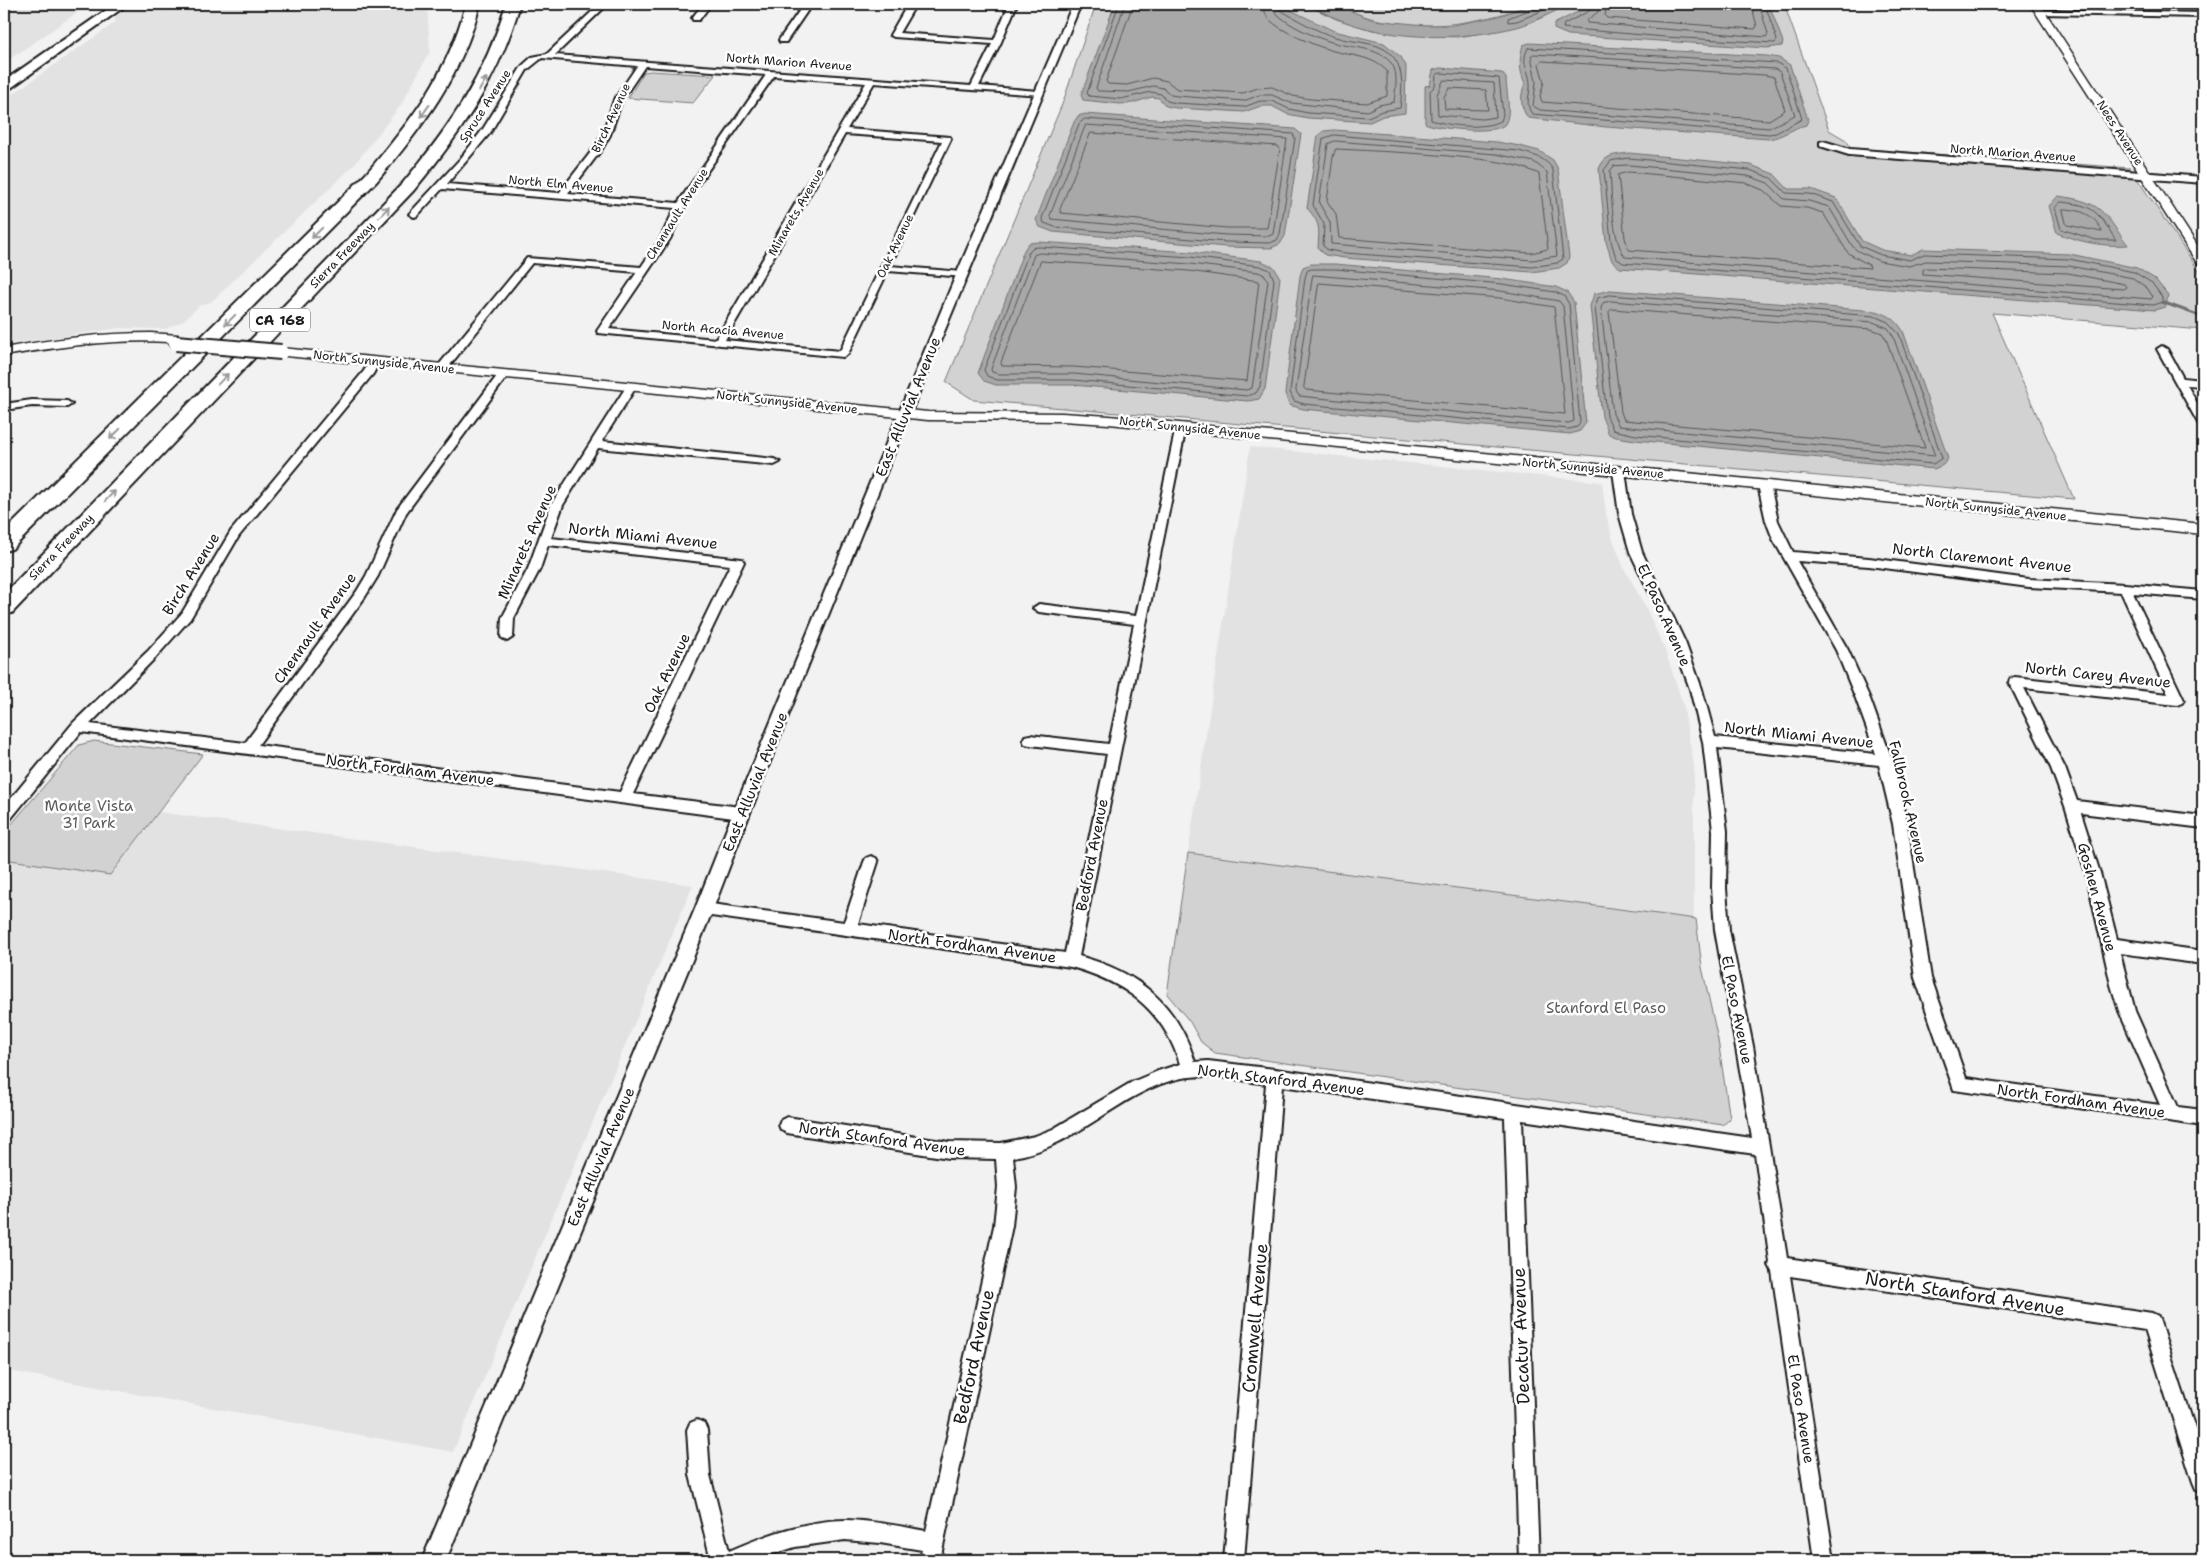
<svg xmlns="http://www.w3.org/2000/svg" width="2207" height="1564" viewBox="0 0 2207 1564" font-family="'Shantell Sans',sans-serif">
<rect width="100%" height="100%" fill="#f2f2f2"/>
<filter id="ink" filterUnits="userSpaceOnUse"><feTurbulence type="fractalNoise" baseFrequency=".02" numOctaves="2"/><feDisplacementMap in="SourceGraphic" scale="10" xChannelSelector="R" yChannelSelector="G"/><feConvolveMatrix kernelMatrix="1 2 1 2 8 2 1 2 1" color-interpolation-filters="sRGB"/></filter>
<g filter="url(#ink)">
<path fill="#e2e2e2" d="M 4,4 L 90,4 L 4,63 Z
M 132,4 L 427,4 L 430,51 L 401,105 L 354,165 L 211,302 L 200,305 L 183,321 L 165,329 L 119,328 L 4,345 L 4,100 L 116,22 L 114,18 Z
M 1250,447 L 1602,482 L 1606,514 L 1613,540 L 1624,568 L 1645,606 L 1665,650 L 1683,704 L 1694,766 L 1694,921 L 1188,853 Z
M 158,812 L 693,885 L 453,1452 L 4,1370 L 4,859 L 110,875 Z"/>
<path fill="#d2d2d2" stroke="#777" d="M 1096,4 L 1305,4 L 1336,19 L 1372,30 L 1427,36 L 1459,37 L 1519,26 L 1570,4 L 1784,4 L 1829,130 L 1846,140 L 1851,148 L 2130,168 L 2203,277 L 2203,330 L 1992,313 L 2074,499 L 974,400 L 946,382 L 1063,102 Z
M 1334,4 L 1533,4 C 1468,28 1398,36 1334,4 Z
M 651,71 L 715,75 L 693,103 L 628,98 L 644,72 Z
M 94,741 L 203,754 L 110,875 L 4,859 L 4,833 L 79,745 Z
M 1188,853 L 1696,919 L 1702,967 L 1718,1040 L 1730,1119 L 1723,1125 L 1215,1053 L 1201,1042 L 1190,1022 L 1167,994 Z"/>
<path fill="#a8a8a8" stroke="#707070" d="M 1115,4 L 1278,4 L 1334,31 L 1384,43 L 1401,57 L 1406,66 L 1405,113 L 1383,116 L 1370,122 L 1308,118 L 1287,114 L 1272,106 L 1261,106 L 1244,112 L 1176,108 L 1166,106 L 1159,98 L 1152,97 L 1133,103 L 1120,104 L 1083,100 L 1081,95 Z
M 1305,4 L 1334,4 L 1373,20 L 1425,25 L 1453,25 L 1499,16 L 1533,4 L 1570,4 C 1553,12 1535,22 1517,27 C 1467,39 1408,41 1358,26 C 1340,21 1323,12 1305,4 Z
M 1593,4 L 1769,4 L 1783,42 L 1782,46 L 1767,48 L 1568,35 L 1554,29 L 1554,24 Z
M 1529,43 L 1767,56 L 1779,58 L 1790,65 L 1808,120 L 1806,125 C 1793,128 1782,137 1769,139 L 1606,127 L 1528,118 C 1520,107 1520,96 1525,83 C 1519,72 1519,57 1523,45 Z
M 1440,68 L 1502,73 L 1506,78 C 1506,90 1512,114 1505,124 C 1498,135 1436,129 1425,123 L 1425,86 L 1430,85 L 1433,70 Z
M 1085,114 L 1295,129 L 1301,134 L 1285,236 L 1280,244 L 1271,248 L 1226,247 L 1053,232 L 1040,227 L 1036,220 L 1074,122 L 1078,116 Z
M 1334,130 L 1497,142 L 1520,146 L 1539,151 L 1553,160 L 1558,169 L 1569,257 L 1567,263 L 1559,268 L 1532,272 L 1344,258 L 1325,255 L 1318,248 C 1319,228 1321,224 1307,208 L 1318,135 L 1324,131 Z
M 1629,153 L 1751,165 L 1774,174 L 1788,189 L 1811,189 L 1836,198 L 1862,241 L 1882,250 L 1911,255 L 1923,249 L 2070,254 L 2137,268 L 2155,279 L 2168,295 L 2166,307 L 2154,310 L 1620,268 L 1612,261 L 1606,242 L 1599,169 C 1605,154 1614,155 1629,153 Z
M 2058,196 C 2103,202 2102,211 2128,245 C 2103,247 2080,242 2057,233 L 2049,206 Z
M 1039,242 L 1191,252 L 1261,261 L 1274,267 L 1280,278 L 1265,389 L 1259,399 L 1248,401 L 1073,385 L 996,385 L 984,381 L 978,373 L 1024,250 L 1029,243 Z
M 1311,264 L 1335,264 L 1502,279 L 1556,287 L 1567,292 L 1574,302 L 1586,423 L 1580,431 L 1570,434 L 1303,409 L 1289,405 L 1285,393 L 1300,276 L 1303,267 Z
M 1610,290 L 1876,311 C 1889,315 1896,319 1903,331 L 1948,458 L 1943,465 L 1934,469 L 1635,440 L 1616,437 L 1609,434 L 1602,417 L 1590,306 L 1594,294 Z"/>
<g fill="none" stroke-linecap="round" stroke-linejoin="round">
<path stroke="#545454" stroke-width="1" d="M 1119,4 L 1087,93 L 1089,96 L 1121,99 L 1151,92 L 1161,94 L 1167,101 L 1176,103 L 1244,107 L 1260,101 L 1272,101 L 1289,109 L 1308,113 L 1368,117 L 1382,111 L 1400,108 C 1404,79 1404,51 1370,44 C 1358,41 1347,41 1335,37 C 1316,31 1298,20 1280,10 L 1277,4
M 1125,4 L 1096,88 L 1098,91 L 1129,92 L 1153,86 L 1163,88 L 1171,95 L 1177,96 L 1244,101 L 1259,95 L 1272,95 L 1291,103 L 1368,111 L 1379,105 L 1394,102 C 1395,91 1399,74 1392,64 C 1379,47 1353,48 1335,43 C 1319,39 1274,21 1271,4
M 1133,4 L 1106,81 L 1108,84 L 1127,85 L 1153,78 L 1167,81 L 1177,89 L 1243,93 L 1258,88 L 1272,87 L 1293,96 L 1310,99 L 1367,103 L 1387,96 L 1387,71 C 1371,55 1350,56 1330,50 C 1314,45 1279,31 1268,18 C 1265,14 1264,9 1263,4
M 1532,4 L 1529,10 L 1508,18 L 1508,22 L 1517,21 L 1559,4
M 1594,4 L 1591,10 L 1564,24 L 1563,28 L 1665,37 L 1775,43 L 1777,40 L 1765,4
M 1600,4 L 1598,12 L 1587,20 L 1587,23 L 1766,37 L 1768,34 L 1759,4
M 1607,4 L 1605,16 L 1607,18 L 1755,29 L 1757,26 L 1751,4
M 1528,48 L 1777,63 L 1786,68 L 1802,119 L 1776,133 L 1769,134 L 1532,114 C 1524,102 1531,95 1530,83 C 1529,69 1520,64 1528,48 Z
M 1534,54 L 1775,69 L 1780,72 L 1795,115 L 1769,128 L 1540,110 L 1533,106 L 1536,82 L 1531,56 Z
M 1542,61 L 1765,75 L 1774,77 L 1785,110 L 1769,120 L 1542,102 L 1540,96 L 1544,82 L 1539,64 Z
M 1441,73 L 1499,78 L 1503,115 L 1501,121 C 1480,130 1452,126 1431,120 L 1430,91 L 1435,86 L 1436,75 Z
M 1444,80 L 1494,83 L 1496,117 L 1482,119 L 1438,115 L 1437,95 Z
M 1450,88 L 1486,90 L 1488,110 L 1445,109 L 1444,97 Z
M 1085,119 L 1293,134 L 1295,138 L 1280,234 L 1277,240 L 1270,243 L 1226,242 L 1055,227 L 1044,223 L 1042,218 L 1079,124 Z
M 1086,125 L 1287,139 L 1273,234 L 1269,236 L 1226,235 L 1051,219 L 1050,216 Z
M 1091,133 L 1278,146 L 1280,149 L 1267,228 L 1227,228 L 1061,213 L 1060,210 Z
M 1334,135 L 1519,151 C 1532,155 1546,157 1553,170 L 1563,259 L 1557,263 L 1532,267 L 1345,253 L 1328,250 L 1323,246 L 1324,224 L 1313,205 L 1323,139 Z
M 1335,141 L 1496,154 L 1534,162 L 1547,172 L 1557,256 L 1532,260 L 1331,244 L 1330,222 L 1319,203 L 1328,144 Z
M 1336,149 C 1377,151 1419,153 1460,157 C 1487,160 1514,162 1539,174 L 1548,249 L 1531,253 L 1339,238 L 1336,214 L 1327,201 L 1333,157 Z
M 1629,158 L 1750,170 L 1771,178 L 1786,193 L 1810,194 L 1833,202 L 1860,246 L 1881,255 L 1910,260 L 1924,254 L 2069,259 L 2134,272 L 2152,283 L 2162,297 L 2162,302 L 2153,305 L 1623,263 L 1616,258 L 1611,241 L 1604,170 L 1611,161 Z
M 1629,165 L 1748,176 L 1768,183 L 1784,199 L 1809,201 L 1829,207 L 1853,247 L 1858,251 L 1879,261 L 1909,266 L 1926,261 L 2069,266 L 2133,278 L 2147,288 L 2153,297 L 2151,299 L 1625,257 C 1611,236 1612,196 1610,171 L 1614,166 Z
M 1629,172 L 1746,183 L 1763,190 L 1781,206 L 1807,208 L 1823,213 L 1848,253 L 1869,265 L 1870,268 L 1629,250 L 1625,238 L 1618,175 Z
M 2061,202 C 2096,205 2097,212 2116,240 L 2096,240 L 2061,229 L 2055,208 Z
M 2063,209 C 2080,209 2096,215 2102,232 L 2067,225 Z
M 1040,247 L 1190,257 L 1260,266 L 1270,270 L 1274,280 L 1260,386 L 1256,393 L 1247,396 L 1073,380 L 997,380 L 987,376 L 984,370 L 1029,252 L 1032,248 Z
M 1040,253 L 1190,264 L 1258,272 L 1265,275 L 1268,281 L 1252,388 L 1246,390 L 1074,374 L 999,374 L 992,372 L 991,369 L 1034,255 Z
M 1041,261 L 1189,271 L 1259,281 L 1247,381 L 1074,367 L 1002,366 L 1001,363 Z
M 1927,268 L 2068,273 L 2124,284 L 2126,287 L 2123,289 L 1923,274 L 1923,270 Z
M 1312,269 L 1335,269 L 1502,284 L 1555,292 L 1564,296 L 1569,304 L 1580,422 L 1577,427 L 1569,429 L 1304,404 L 1294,401 L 1290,392 L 1305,278 L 1307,271 Z
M 1313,275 L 1501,291 L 1559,301 L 1563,306 L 1574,421 L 1569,423 L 1542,421 L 1299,396 L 1296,391 Z
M 1319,283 L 1500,298 L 1554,307 L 1565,414 L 1306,390 L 1304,388 Z
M 1610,295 L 1874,316 L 1888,322 L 1899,334 L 1942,458 L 1933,464 L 1636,435 L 1613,430 L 1607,416 L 1595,307 L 1598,298 Z
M 1611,301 L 1873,322 L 1888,328 L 1893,336 L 1935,456 L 1619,426 L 1613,414 L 1601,308 L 1603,303 Z
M 1612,309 L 1871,329 L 1882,333 L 1886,339 L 1925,448 L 1624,420 L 1621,412 L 1609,312 Z"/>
<path stroke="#707070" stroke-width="3" d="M 2162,302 L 2203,317"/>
<g stroke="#1c1c1c" stroke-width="4">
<path id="minor" d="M 600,4 L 608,4 L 555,55 L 971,86 L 992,44 L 894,37 L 890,35 L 908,4 L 916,4 L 899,33 L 994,40 L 1009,4 L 1017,4 L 1001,42 L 979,86 L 1038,91 L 1042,93 L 1041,95 L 874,83 L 847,129 L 950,137 L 951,139 L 890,266 L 962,272 L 965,273 L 965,277 L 888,271 L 848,354 L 843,357 L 598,333 L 597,331 L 637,272 L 532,263 L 446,370 L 438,370 L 438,366 L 527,258 L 641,267 L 660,239 L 675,208 L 442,189 L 417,216 L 414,217 L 409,214 L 461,158 L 483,129 L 522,66 L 532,57 L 547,54 ZM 542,58 L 637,66 L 614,100 L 602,135 L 594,148 L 559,193 L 447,184 L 490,133 L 527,70 ZM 645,66 L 766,75 L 678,203 L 568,194 L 602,149 L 610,135 L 622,100 ZM 774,76 L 866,83 L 716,339 L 609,329 L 670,239 L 690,196 ZM 845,134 L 942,141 L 840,351 L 725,340 Z
M 703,4 L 711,4 L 699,20 L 693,20 L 692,18 Z
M 804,4 L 812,4 L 786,42 L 780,42 L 779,40 Z
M 2038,10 L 2203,13 L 2203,17 L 2041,14 L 2037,12 Z
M 1823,141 L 1850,149 L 2203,177 L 2203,183 L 1849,155 L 1820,146 L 1820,142 Z
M 2162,346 L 2167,349 L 2183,378 L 2203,380 L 2203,386 L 2187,385 L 2203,414 L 2203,426 L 2198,423 L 2157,349 Z
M 375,358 L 380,361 L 373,374 L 239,536 L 190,619 L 156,657 L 90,724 L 245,743 L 357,591 L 366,576 L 397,509 L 500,372 L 504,371 L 509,374 L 406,513 L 378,576 L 365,597 L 258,745 L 620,792 L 730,565 L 548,545 L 540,569 L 514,618 L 513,637 L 507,641 L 501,637 L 502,618 L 528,569 L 551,505 L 626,387 L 631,384 L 636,387 L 602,441 L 774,459 L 780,462 L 774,465 L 598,448 L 563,505 L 551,538 L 742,559 L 744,562 L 633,794 L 741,807 L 746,809 L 748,813 L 746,817 L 741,819 L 81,732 L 9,821 L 4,822 L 4,807 L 73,723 L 148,651 L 182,613 L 231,531 L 364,371 L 371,359 Z
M 32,400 L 67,401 L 72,404 L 67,407 L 32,406 L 4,410 L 4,404 Z
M 1181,424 L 1186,427 L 1079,956 C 1138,972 1177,1003 1195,1062 L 1208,1061 L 1275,1069 L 1752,1138 L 1715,930 L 1712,888 L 1713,831 L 1703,742 L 1690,689 L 1673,642 L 1630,552 L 1619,514 L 1613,471 L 1615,468 L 1619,467 L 1625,471 L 1631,514 L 1642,552 L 1685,642 L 1702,689 L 1715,737 L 1876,754 L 1856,699 L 1836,650 L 1773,539 L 1766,521 L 1758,485 L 1760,482 L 1768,482 L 1770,485 L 1778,521 L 1793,552 L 1869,558 L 2029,579 L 2125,584 L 2203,591 L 2203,599 L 2133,593 L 2184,700 L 2182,703 L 2177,705 L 2024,688 L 2065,768 L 2077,801 L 2203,816 L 2203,828 L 2081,813 L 2100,873 L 2117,939 L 2203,951 L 2203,964 L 2120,953 L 2135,1011 L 2178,1107 L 2203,1110 L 2203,1126 L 1954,1090 L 1915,978 L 1893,824 L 1879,765 L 1717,748 L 1727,831 L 1726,888 L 1729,930 L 1753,1046 L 1787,1258 L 2152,1313 L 2158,1316 L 2203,1453 L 2203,1493 L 2196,1490 L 2193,1483 L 2145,1330 L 1790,1276 L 1834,1560 L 1814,1560 L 1772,1271 L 1769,1265 L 1770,1262 L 1755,1154 L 1522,1120 L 1539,1560 L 1519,1560 L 1505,1118 L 1282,1086 L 1244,1560 L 1224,1560 L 1266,1084 C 1238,1080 1211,1073 1182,1078 C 1120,1090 1077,1148 1013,1157 L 1016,1187 L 1012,1226 L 940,1560 L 920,1560 L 922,1550 L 880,1543 L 845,1540 L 795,1547 L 755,1560 L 711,1560 L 690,1475 L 687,1430 L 690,1423 L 697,1420 L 704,1423 L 707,1430 L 710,1475 L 729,1551 C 766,1535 806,1520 847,1520 C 874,1521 900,1526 926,1531 L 994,1226 L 998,1187 L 996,1159 L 949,1158 L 787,1133 L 781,1130 L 779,1125 L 781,1120 L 787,1117 L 949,1142 L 1001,1143 L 1035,1136 L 1053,1129 L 1132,1082 L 1158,1071 L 1180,1064 C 1163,1009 1125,982 1071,967 L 704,915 L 699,913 L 697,909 L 699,905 L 704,903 L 844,922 L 864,862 L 866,858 L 871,856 L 876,858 L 878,862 L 858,924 L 1065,953 L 1107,754 L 1030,745 L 1025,744 L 1023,740 L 1025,736 L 1030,735 L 1109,744 L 1134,624 L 1039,612 L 1033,608 L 1039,604 L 1136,616 L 1176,427 ZM 1797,561 L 1869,566 L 2029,587 L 2121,592 L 2168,694 L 2015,677 L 2010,679 L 2009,682 L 2051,768 L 2065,806 L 2086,873 L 2111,985 L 2119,1011 L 2160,1105 L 1966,1078 L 1931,978 L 1907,824 L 1892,760 L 1870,699 L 1848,650 Z"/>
</g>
<g stroke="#1c1c1c" stroke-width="4">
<path id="tertiary" d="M 1073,4 L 1081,4 C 955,304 829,605 713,909 L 446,1560 L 422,1560 L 695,909 L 733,813 L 956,275 Z"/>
</g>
<g stroke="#1c1c1c" stroke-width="3">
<path id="secondary" d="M 2030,4 L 2040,4 L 2203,254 L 2203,267 L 2197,263 Z
M 151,333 L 178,335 L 183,343 L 176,347 L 171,346 L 168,342 C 112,339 59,347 4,356 L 4,348 C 53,339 101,333 151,333 Z
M 281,348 L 928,412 L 1062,413 L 1109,416 L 2203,524 L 2203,534 L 1109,424 L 1062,421 L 928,420 L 276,355 L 274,352 L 276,349 Z"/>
</g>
<g stroke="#1c1c1c" stroke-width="4">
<path id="primary" d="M 115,4 L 128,4 L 8,90 L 4,91 L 4,81 Z"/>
</g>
<g stroke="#1c1c1c" stroke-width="4">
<path id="motorway" d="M 466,4 L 480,4 C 462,76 423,126 377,181 L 12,549 L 4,551 L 4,532 L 365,175 C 411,121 448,74 466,4 Z
M 506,4 L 520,4 C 499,78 462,132 414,190 L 12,613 L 4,615 L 4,594 L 402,184 C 450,127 485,76 506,4 Z"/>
</g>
<use href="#minor" fill="#fff" fill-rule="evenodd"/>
<use href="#tertiary" fill="#fff" fill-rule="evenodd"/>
<use href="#secondary" fill="#fff" fill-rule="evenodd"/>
<use href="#primary" fill="#fff" fill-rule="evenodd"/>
<use href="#motorway" fill="#fff" fill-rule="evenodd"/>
<g stroke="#1c1c1c" stroke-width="18" stroke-linecap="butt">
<path id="secondary-bridge" d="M 176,343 L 281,352"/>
</g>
<use href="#secondary-bridge" stroke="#fff" stroke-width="14"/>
</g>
<defs><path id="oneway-shaft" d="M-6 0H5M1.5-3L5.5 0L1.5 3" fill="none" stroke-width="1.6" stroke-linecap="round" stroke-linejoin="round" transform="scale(1.25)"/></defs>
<g stroke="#999">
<use href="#oneway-shaft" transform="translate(483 84) rotate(-61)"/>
<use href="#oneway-shaft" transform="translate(425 111) rotate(126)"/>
<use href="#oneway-shaft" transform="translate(384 212) rotate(-46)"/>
<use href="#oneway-shaft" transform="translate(317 233) rotate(135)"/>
<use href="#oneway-shaft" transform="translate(230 320) rotate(135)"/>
<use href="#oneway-shaft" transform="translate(223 379) rotate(-46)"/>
<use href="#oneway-shaft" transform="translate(115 434) rotate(135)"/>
<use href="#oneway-shaft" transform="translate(110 496) rotate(-46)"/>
</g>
</g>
<g text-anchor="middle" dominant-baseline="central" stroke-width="5" stroke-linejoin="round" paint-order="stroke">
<g font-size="12" fill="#1c1c1c" stroke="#fff">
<text transform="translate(789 62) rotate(4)">North Marion Avenue</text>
<text transform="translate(485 106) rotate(-57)">Spruce Avenue</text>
<text transform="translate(611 118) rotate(-65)">Birch Avenue</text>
<text transform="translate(2120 133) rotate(57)">Nees Avenue</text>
<text transform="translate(2013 153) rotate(4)">North Marion Avenue</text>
<text transform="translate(561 184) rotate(5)">North Elm Avenue</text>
<text transform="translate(796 212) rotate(-60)">Minarets Avenue</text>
<text transform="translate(677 214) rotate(-58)">Chennault Avenue</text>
<text transform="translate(895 246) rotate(-64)">Oak Avenue</text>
<text transform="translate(342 255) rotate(-46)">Sierra Freeway</text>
<text transform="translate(723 330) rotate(5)">North Acacia Avenue</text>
<text transform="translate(384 362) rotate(6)">North Sunnyside Avenue</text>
<text transform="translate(787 402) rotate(6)">North Sunnyside Avenue</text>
<text transform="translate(1190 428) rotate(6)">North Sunnyside Avenue</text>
<text transform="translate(1593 468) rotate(5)">North Sunnyside Avenue</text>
<text transform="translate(1996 509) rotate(6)">North Sunnyside Avenue</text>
<text transform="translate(61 547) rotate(-46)">Sierra Freeway</text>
</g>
<rect fill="#fff" stroke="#606060" stroke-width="1" x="250" y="308.5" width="60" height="23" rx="4"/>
<g font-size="14" font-weight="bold" fill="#1c1c1c">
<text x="280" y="320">CA 168</text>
</g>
<g font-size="15" fill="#1c1c1c" stroke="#fff">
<text transform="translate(908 407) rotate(-68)">East Alluvial Avenue</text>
<text transform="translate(643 536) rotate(6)">North Miami Avenue</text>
<text transform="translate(527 542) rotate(-66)">Minarets Avenue</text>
<text transform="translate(1982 558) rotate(6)">North Claremont Avenue</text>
<text transform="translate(191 574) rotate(-58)">Birch Avenue</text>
<text transform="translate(1664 615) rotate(66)">El Paso Avenue</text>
<text transform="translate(315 628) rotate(-55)">Chennault Avenue</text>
<text transform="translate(667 673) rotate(-64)">Oak Avenue</text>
<text transform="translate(2098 675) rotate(6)">North Carey Avenue</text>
<text transform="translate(1799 735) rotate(6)">North Miami Avenue</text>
<text transform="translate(410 770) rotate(7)">North Fordham Avenue</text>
<text transform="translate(755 782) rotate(-68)">East Alluvial Avenue</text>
<text transform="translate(1908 802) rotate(77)">Fallbrook Avenue</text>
<text transform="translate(1092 855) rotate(-79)">Bedford Avenue</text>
<text transform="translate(2097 897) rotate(75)">Goshen Avenue</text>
<text transform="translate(972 946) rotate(8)">North Fordham Avenue</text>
<text transform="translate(1737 1010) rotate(79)">El Paso Avenue</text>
<text transform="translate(1281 1080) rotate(7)">North Stanford Avenue</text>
<text transform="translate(2081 1101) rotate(8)">North Fordham Avenue</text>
<text transform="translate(882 1139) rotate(8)">North Stanford Avenue</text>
<text transform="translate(601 1157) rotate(-67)">East Alluvial Avenue</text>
<text transform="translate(1801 1409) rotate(81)">El Paso Avenue</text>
</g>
<g font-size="15" fill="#5c5c5c" stroke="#fff">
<text x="89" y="806">Monte Vista<tspan x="89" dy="17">31 Park</tspan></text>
<text x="1606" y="1008">Stanford El Paso</text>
</g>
<g font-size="18" fill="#1c1c1c" stroke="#fff">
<text transform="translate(1965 1294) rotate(9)">North Stanford Avenue</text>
<text transform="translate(1255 1318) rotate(-85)">Cromwell Avenue</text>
<text transform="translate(1521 1336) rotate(-92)">Decatur Avenue</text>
<text transform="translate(974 1357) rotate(-78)">Bedford Avenue</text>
</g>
</g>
<rect width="2207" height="1564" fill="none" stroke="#fff" stroke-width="20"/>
<rect x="10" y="10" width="2187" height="1544" fill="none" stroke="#1c1c1c" stroke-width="2" filter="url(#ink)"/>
</svg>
